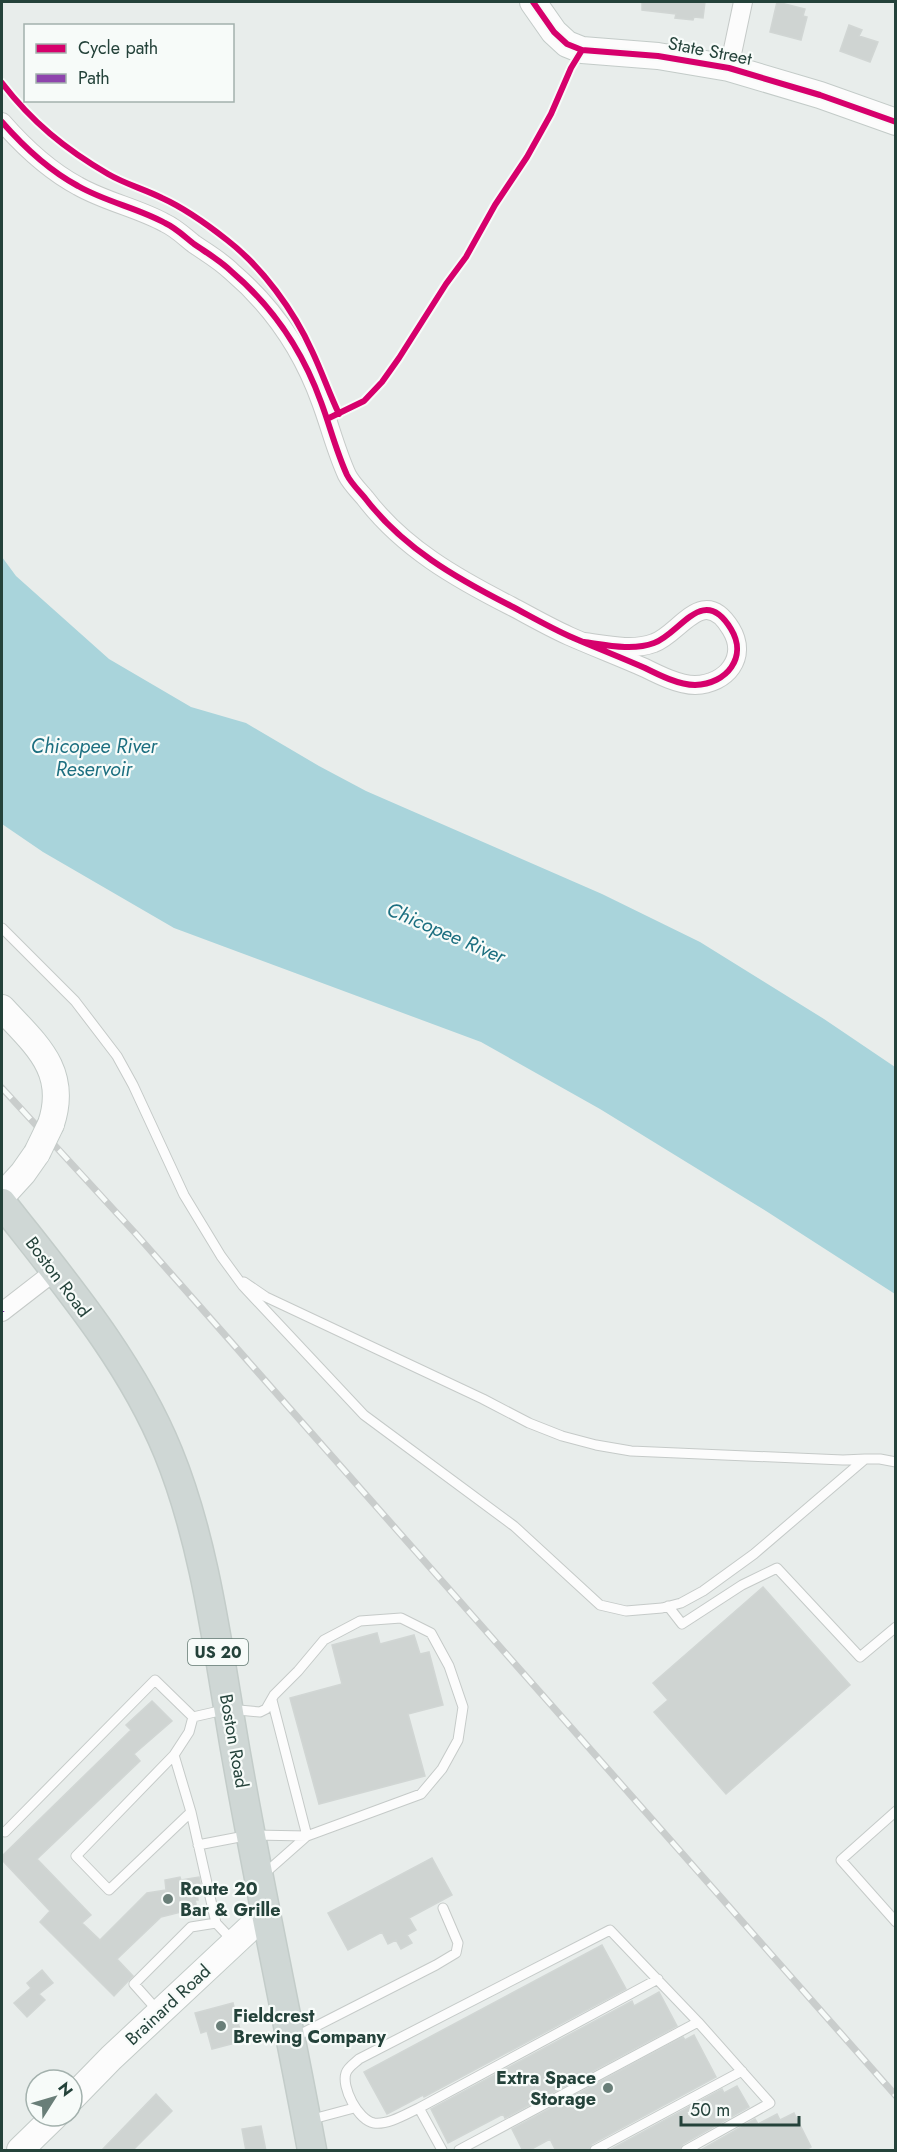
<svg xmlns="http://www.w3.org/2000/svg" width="897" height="2152" viewBox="0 0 897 2152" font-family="Jost,sans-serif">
<rect width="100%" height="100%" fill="#e8edeb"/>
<path fill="#a9d4db" d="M 2,557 L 16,576 L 109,659 L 191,707 L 246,723 L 319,766 L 366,791 L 602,894 L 700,942 L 824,1019 L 895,1067 L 895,1294 L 766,1211 L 600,1109 L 481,1042 L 174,928 L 43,852 L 2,824 Z"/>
<path fill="#cfd4d2" stroke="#d1d6d4" stroke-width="1.5" d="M 642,2 L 705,2 L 703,18 L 694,17 L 693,20 L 675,18 L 676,14 L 642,10 Z
M 777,2 L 805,9 L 803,16 L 807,17 L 801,40 L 770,32 Z
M 849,25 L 862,30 L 859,36 L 878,42 L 870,62 L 840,51 Z
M 763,1587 L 850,1685 L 726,1794 L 654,1712 L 668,1700 L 653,1683 Z
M 377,1633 L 380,1644 L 414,1635 L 420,1654 L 429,1652 L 443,1705 L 408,1714 L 425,1776 L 319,1804 L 290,1698 L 342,1684 L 332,1645 Z
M 152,1701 L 172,1721 L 134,1754 L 140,1761 L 37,1859 L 91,1915 L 82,1923 L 100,1940 L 147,1893 L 166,1890 L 165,1880 L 180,1877 L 181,1880 L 199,1877 L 202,1892 L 197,1893 L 198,1900 L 195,1900 L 197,1908 L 161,1917 L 117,1959 L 133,1976 L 114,1996 L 40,1922 L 50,1911 L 2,1860 L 2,1856 L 131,1730 L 126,1725 Z
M 432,1858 L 452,1895 L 409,1918 L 416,1930 L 407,1935 L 412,1943 L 401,1949 L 396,1940 L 388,1944 L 382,1932 L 348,1950 L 328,1913 Z
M 602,1945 L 626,1989 L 424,2097 L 423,2095 L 387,2114 L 364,2072 Z
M 42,1970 L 53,1983 L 39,1994 L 45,2000 L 27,2017 L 14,2003 L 31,1988 L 27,1983 Z
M 659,1992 L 677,2026 L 505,2118 L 503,2114 L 448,2143 L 431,2109 L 632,2001 L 634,2006 Z
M 233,2003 L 243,2041 L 212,2049 L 207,2031 L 201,2033 L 195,2013 Z
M 694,2035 L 716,2077 L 592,2144 L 588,2151 L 556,2151 L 550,2139 L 528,2151 L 523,2151 L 512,2129 L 683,2037 L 685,2040 Z
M 737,2086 L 749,2107 L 683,2144 L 679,2151 L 608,2151 L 722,2089 L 724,2093 Z
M 156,2094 L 172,2111 L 132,2151 L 101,2151 Z
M 794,2113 L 811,2147 L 804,2151 L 699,2151 L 755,2119 L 758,2124 L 777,2114 L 780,2120 Z
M 261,2126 L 266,2151 L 246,2151 L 242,2129 Z"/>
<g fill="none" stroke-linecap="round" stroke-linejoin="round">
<g stroke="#c5cac8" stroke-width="11">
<path id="lane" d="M 2,928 L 75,1001 L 117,1056 L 133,1085 L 184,1195 L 221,1256 L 243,1286 L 364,1415 L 514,1526 L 600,1605 L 626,1611 L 662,1608 L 681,1603 L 703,1591 L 754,1554 L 865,1459 L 880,1459 L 896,1462
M 244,1282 L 266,1297 L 483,1399 L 529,1423 L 562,1436 L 596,1445 L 631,1451 L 843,1460 L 865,1459
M 668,1606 L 682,1624 L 742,1585 L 777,1568 L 860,1657 L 896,1627
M 174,1755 L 191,1812 L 109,1890 L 76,1856 L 174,1755 L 189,1732 L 193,1717 L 228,1709 L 260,1712 L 266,1709 L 274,1695 L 298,1671 L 324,1640 L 360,1621 L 401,1618 L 431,1633 L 449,1666 L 463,1707 L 458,1740 L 442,1769 L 421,1794 L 307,1836 L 272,1700
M 896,1811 L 841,1860 L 896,1922
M 191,1812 L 216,1923 L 233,1941
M 5,1832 L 155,1680 L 193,1717
M 198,1845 L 250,1835 L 307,1836
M 264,1874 L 307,1836
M 158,2011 L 134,1984 L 191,1927 L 216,1923
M 293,2038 L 436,1965 L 456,1953 L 458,1943 L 443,1908
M 419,2108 L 658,1979
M 309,2120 L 354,2108
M 442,2150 L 419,2108 C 406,2114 388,2125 374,2123 C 358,2120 341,2087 346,2073 C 348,2067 355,2063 359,2059 L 610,1930 L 698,2022 L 770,2103 L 686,2150
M 459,2150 L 698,2022
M 595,2150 L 742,2071"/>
</g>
<g stroke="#c5cac8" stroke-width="20">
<path id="street" d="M 729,68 L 743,2
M 2,122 C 23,146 50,171 78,186 C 106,202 138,208 165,223 C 176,228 185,237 194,244 C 207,253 221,261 232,272 C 273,307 303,352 321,402 C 330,426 336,451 347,475 C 351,483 359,491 365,498 C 403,548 456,578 511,606 C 530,616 549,627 569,636 C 594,647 620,657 645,668 C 659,675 679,685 695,685 C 727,684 748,657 731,629 C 703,583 680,634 654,643 C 633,651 606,645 584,642
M 2,1312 L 55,1271"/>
</g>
<g stroke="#c3cbc8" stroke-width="28">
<path id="secondary" d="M 533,2 L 554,32 L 567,44 L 582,50 L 658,56 L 729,68 L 820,95 L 896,122
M 2,1008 C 35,1044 69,1070 51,1124
M 2,1196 L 23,1173 L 37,1153
M 72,2098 L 111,2058 L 265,1914
M 20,2150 L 55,2116"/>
</g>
<g stroke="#c3ccc9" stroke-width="31">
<path id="primary" d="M 2,1203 C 63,1281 130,1359 168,1452 C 207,1547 219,1659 237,1760 C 260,1891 288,2020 312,2150"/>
</g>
<use href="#lane" stroke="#fcfcfc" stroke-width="9"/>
<use href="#street" stroke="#fcfcfc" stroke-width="18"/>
<use href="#secondary" stroke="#fcfcfc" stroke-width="26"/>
<use href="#primary" stroke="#cfd7d5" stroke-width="28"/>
<g stroke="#c9cdcc" stroke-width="7">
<path id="rail" d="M 2,1088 L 136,1234 L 896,2096"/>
</g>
<use href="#rail" stroke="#f7fbf9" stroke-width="4.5" stroke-dasharray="14" stroke-linecap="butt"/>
<g stroke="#c3cbc8" stroke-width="28" stroke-linecap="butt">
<path id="secondary-bridge" d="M 37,1153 L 51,1124"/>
</g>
<use href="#secondary-bridge" stroke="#fcfcfc" stroke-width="26"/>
<path stroke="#8e44ad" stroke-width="4.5" stroke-dasharray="9 4.5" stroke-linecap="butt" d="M 2,1311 L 2,1312"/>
<g stroke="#f7fbf9" stroke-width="10">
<path id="cycleway" d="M 533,2 L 554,32 L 567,44 L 582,50 L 658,56 L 729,68 L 820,95 L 896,122
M 2,83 C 32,122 65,149 108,174 C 125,184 144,189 162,198 C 184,208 208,225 227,240 C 262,267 294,311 312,351 C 322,372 329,393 339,414
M 2,122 C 23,146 50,171 78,186 C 106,202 138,208 165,223 C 176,228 185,237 194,244 C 207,253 221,261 232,272 C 273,307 303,352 321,402 C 330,426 336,451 347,475 C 351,483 359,491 365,498 C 403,548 456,578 511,606 C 530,616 549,627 569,636 C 594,647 620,657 645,668 C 659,675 679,685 695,685 C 727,684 748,657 731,629 C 703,583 680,634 654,643 C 633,651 606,645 584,642
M 329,418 L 364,401 L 382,382 L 399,358 L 446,284 L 466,257 L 495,205 L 527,157 L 551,114 L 571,68 L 582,50"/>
</g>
<use href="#cycleway" stroke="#d6006c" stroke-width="6"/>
</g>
<g fill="#697e78" stroke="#f7fbf9" stroke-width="2">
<circle cx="168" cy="1899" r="6"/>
<circle cx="221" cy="2026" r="6"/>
<circle cx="608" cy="2088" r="6"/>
</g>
<g text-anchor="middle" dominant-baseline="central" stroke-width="4.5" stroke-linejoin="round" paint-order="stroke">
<rect fill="#f7fbf9" stroke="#637a73" stroke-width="1.5" x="188" y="1639" width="60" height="26" rx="4.5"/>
<g font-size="16" font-weight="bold" fill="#24423a">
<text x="218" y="1652">US 20</text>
</g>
<g font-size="18" fill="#24423a" stroke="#f7fbf9">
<text transform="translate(710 51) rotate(11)">State Street</text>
<text transform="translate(58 1277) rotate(53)">Boston Road</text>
<text transform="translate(234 1741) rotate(80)">Boston Road</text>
<text transform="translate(168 2005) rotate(-43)">Brainard Road</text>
</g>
<g font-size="18" font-weight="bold" fill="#24423a" stroke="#f7fbf9" text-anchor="start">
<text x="180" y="1889">Route 20<tspan x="180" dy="21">Bar &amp; Grille</tspan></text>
<text x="233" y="2016">Fieldcrest<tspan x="233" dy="21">Brewing Company</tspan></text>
<text x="596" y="2078" text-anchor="end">Extra Space<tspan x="596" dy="21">Storage</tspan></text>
</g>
<g font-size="20" font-style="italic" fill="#1c6f80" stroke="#f7fbf9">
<text x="94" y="746">Chicopee River<tspan x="94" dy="23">Reservoir</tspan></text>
<text transform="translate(446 933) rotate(23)">Chicopee River</text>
</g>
</g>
<rect width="897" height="2152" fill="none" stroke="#24423a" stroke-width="6"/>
<rect x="24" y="24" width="210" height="78" fill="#f7fbf9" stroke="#a3b1ad" stroke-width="1.5"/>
<rect x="36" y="44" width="30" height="9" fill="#d6006c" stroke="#a3b1ad" stroke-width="1.5"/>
<text x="78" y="54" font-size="18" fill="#24423a">Cycle path</text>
<rect x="36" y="74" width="30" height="9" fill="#8e44ad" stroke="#a3b1ad" stroke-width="1.5"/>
<text x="78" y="84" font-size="18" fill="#24423a">Path</text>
<g transform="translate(54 2098) rotate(53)"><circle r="28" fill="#f7fbf9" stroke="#a3b1ad" stroke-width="1.5"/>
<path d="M0-4.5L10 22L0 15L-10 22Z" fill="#697e78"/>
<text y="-9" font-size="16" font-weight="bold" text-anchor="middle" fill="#24423a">N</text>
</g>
<path d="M681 2116v9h118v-9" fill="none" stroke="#24423a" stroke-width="3"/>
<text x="690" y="2116" font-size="18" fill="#24423a" stroke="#f7fbf9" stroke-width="4.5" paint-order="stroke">50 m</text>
</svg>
